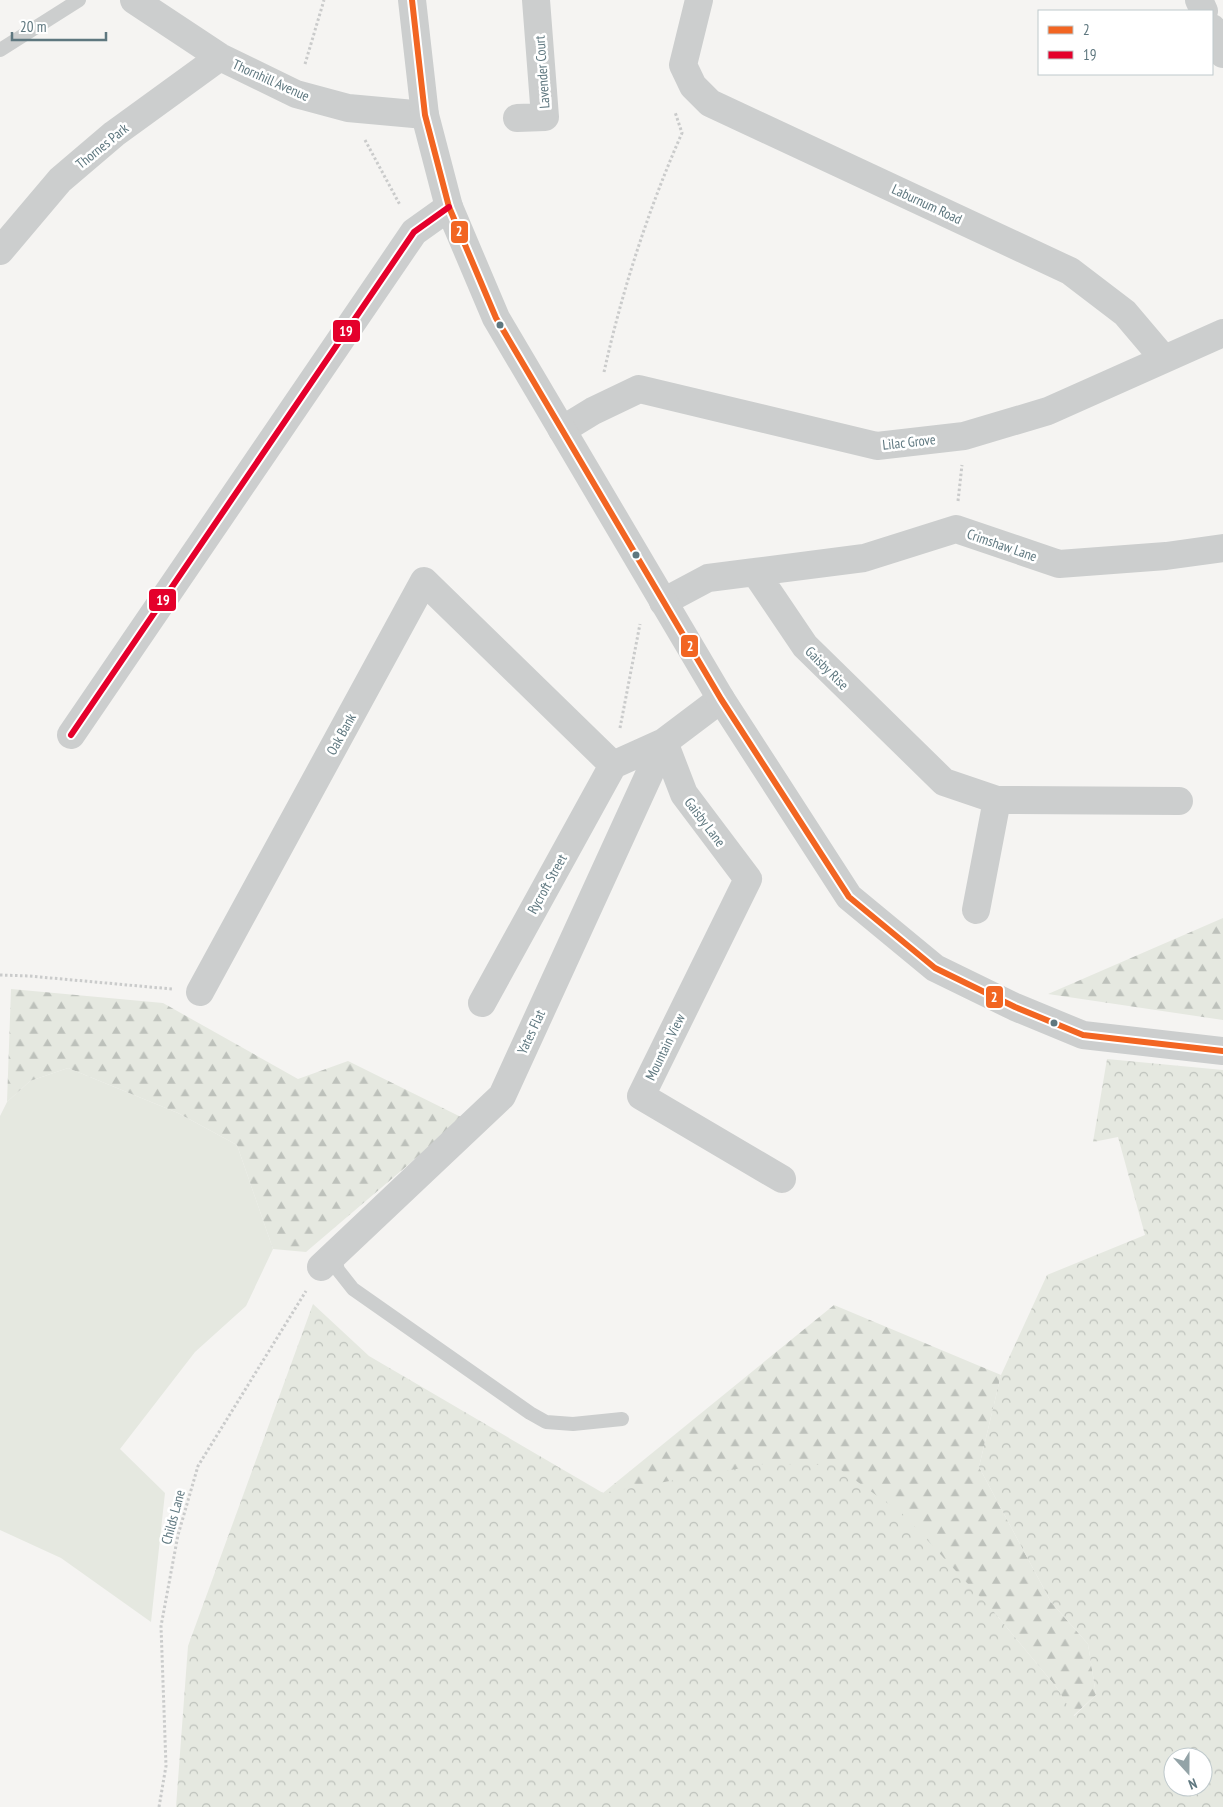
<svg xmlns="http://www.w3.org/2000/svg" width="1223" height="1807" viewBox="0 0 1223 1807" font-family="'PT Sans Narrow',sans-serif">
<defs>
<pattern id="forest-firs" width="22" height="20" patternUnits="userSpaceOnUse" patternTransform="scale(1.25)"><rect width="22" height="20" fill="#e5e8e0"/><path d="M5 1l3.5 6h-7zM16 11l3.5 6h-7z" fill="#bdc1bb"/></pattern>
<pattern id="park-crowns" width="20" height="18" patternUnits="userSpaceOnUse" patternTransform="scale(1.25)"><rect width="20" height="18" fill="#e5e8e0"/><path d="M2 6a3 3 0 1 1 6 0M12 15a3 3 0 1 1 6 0" fill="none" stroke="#bdc1bb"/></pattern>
</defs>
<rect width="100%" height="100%" fill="#f5f4f2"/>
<path fill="#e5e8e0" d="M 68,1068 L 178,1113 L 237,1145 L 273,1249 L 246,1306 L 195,1352 L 120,1449 L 165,1493 L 151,1622 L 61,1558 L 0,1530 L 0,1116 L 7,1102 L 30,1081 Z"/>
<path fill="url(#forest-firs)" d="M 1223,918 L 1223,1020 L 1048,994 Z
M 11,989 L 163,1003 L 298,1079 L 348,1061 L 463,1118 L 306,1252 L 273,1249 L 237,1145 L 178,1113 L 68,1068 L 30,1081 L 7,1102 Z
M 834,1305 L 1001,1375 L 979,1467 L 1051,1602 L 1088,1644 L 1096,1695 L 1073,1716 L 1057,1688 L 994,1612 L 603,1493 Z"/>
<path fill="url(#park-crowns)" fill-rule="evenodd" d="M 1107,1059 L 1223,1070 L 1223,1807 L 176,1807 L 188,1646 L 313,1304 L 369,1356 L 603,1493 L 764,1464 L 834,1465 L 904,1515 L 994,1612 L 1057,1688 L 1074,1716 L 1096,1695 L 1088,1644 L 1051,1602 L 979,1467 L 1001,1375 L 1047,1275 L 1145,1235 L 1118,1137 L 1093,1142 ZM 1173,1757 L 1203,1757 L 1203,1787 L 1173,1787 Z"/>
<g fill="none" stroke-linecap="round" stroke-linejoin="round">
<path stroke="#cacbcb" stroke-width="3" stroke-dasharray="2.5 2.5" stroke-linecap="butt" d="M 305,64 L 324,0
M 365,140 L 400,205
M 604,372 C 622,291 648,210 682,133 L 675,112
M 958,501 L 962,465
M 620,728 L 640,624
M 0,975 L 29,976 L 172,989
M 159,1807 L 166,1766 L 161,1626 L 178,1535 L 198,1466 L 306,1291"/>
<path stroke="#cccece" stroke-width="14" d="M 0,50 L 79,0
M 334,1256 L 338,1270 L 353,1289 L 530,1413 L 546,1422 L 573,1424 L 622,1419"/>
<path stroke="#cccece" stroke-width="28" d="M 134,0 L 220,57 L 296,94 L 348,108 L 425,115
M 699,0 L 683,65 L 693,86 L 710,103 L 1070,271 L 1125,313 L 1164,359
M 1199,0 L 1204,11
M 1212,28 L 1223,54
M 517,118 L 545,117 L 536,0
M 0,251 L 60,180 L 114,134 L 220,57
M 562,430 L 593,411 L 639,389 L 877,446 L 964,436 L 1048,411 L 1223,333
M 755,572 L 864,558 L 956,529 L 1059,564 L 1166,556 L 1223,548
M 663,602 L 708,578 L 755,572 L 805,646 L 944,782 L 997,800 L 976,910
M 721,699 L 664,742 L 684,794 L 748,879 L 641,1096 L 782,1179
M 71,735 L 414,232 L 449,207
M 997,800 L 1179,801
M 200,992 L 424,581 L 613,765 L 664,742
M 482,1003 L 613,765
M 321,1267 L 502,1096 L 664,742"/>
<path stroke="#cccece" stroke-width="28" d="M 412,0 L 425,115 L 449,207 L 496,318 L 721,699 L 849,897 L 935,968 L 1015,1007 L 1083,1035 L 1223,1051"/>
<g stroke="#fff" stroke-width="10">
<path id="bus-1" d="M 412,0 L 425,115 L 449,207 L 496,318 L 721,699 L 849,897 L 935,968 L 1015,1007 L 1083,1035 L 1223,1051"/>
</g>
<g stroke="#fff" stroke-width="10">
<path id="bus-2" d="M 71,735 L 414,232 L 449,207"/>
</g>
<use href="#bus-1" stroke="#f26522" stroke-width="6"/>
<use href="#bus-2" stroke="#e4002b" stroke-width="6"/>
</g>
<g fill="#5e777f" stroke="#fff" stroke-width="2">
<circle cx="500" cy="325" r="4.5"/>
<circle cx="636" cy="555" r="4.5"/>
<circle cx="1054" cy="1023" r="4.5"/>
</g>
<g text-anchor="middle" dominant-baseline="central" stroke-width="5" stroke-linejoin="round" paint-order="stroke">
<g font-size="14" fill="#5e777f" stroke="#fff">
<text transform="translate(542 72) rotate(-94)">Lavender Court</text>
<text transform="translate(271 80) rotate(24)">Thornhill Avenue</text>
<text transform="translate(102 146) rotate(-39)">Thornes Park</text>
<text transform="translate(927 204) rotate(25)">Laburnum Road</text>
<text transform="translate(909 442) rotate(-6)">Lilac Grove</text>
<text transform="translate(1002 545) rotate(19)">Crimshaw Lane</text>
<text transform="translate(827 668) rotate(45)">Gaisby Rise</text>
<text transform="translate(341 734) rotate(-61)">Oak Bank</text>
<text transform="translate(705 822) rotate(53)">Gaisby Lane</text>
<text transform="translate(547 884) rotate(-61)">Rycroft Street</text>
<text transform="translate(531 1032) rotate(-65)">Yates Flat</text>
<text transform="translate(665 1047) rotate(-64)">Mountain View</text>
<text transform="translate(173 1517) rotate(-75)">Childs Lane</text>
</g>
</g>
<g stroke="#fff" stroke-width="2">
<rect x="450" y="220" width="19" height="24" rx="5" fill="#f26522"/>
<rect x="332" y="319" width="29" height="24" rx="5" fill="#e4002b"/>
<rect x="148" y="588" width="29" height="24" rx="5" fill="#e4002b"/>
<rect x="680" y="634" width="19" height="24" rx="5" fill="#f26522"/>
<rect x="985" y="985" width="19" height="24" rx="5" fill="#f26522"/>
</g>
<g font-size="14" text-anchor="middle" font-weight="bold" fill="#fff">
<text x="459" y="236">2</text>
<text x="346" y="336">19</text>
<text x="163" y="605">19</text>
<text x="690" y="651">2</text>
<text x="994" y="1002">2</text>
</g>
<rect x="1038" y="10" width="175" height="65" fill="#ffffff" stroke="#bfc9cc"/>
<rect x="1048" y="26" width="25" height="8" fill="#f26522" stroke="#bfc9cc"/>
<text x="1083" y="35" font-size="15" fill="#5e777f">2</text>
<rect x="1048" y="51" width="25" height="8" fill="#e4002b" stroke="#bfc9cc"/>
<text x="1083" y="60" font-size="15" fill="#5e777f">19</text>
<g transform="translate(1188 1772) rotate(159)"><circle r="24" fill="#ffffff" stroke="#bfc9cc"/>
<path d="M0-4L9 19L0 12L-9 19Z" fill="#93a3a7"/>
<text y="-8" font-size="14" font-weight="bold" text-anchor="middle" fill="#5e777f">N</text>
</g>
<path d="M12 32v8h94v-8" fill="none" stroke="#5e777f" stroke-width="2.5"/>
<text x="20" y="32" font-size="15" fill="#5e777f" stroke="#ffffff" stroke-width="4" paint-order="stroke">20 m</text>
</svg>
